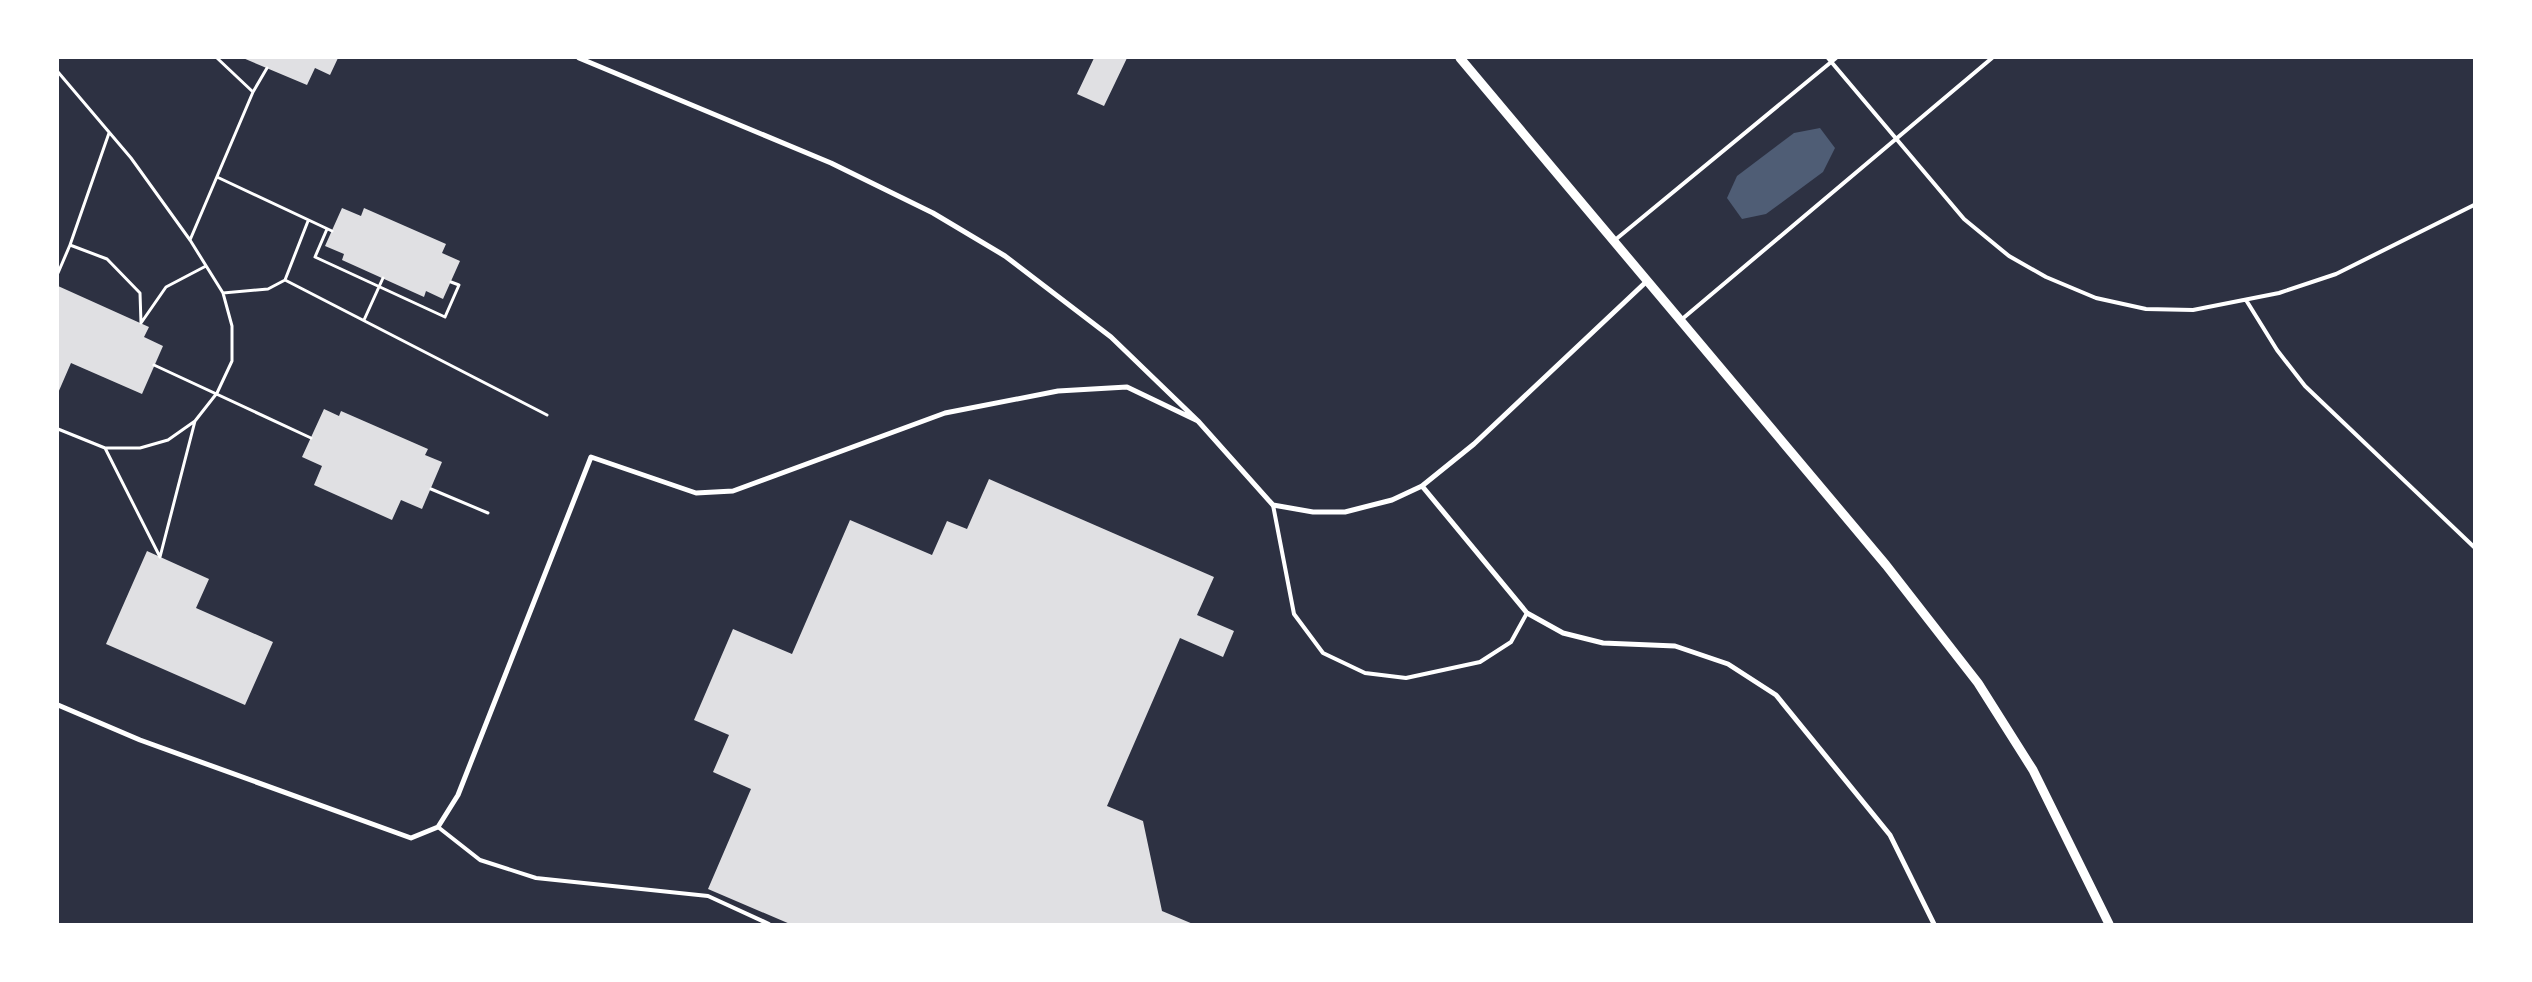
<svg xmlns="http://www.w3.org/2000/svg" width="2532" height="982" viewBox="0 0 2532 982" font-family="'DM Sans',sans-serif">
<rect width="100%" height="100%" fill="#2d3142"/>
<path fill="#4f5d75" d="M 1820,128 L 1835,148 L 1823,172 L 1766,214 L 1742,219 L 1727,198 L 1737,176 L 1794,133 Z"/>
<path fill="#e0e0e3" d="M 243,58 L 338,58 L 330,75 L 315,68 L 307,85 Z
M 1094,58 L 1127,58 L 1104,106 L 1077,94 Z
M 342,208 L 361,216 L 364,208 L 446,244 L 442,253 L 460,261 L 443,299 L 426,291 L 424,297 L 342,260 L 344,254 L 325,246 Z
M 58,286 L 149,327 L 144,337 L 163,346 L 142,394 L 71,363 L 58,393 Z
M 324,409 L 339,416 L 341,411 L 428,449 L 425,455 L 442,462 L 422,509 L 401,500 L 392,520 L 314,485 L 322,466 L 302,457 Z
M 989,479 L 1214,577 L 1197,615 L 1234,631 L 1223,657 L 1180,638 L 1107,806 L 1143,821 L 1162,911 L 1193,924 L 790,924 L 708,889 L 751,789 L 713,772 L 729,735 L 694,720 L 733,629 L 792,654 L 850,520 L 932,555 L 947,521 L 967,529 Z
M 147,551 L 209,579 L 196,608 L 273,642 L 245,705 L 106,644 Z"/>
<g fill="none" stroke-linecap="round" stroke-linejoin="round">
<path stroke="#fff" stroke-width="3" d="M 217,58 L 253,92
M 58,72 L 131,158 L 190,240 L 223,293 L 232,326 L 232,361 L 217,393 L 195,421 L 168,440 L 140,448 L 105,448 L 58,429
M 217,177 L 332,231
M 327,229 L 315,257 L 445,317 L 459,285 L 451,282
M 190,240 L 253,92 L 267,68
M 70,245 L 109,133
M 58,273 L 70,245 L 107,259 L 140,293 L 141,323 L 166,287 L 206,266
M 285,280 L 547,415
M 223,293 L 268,289 L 285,280 L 308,221
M 364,320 L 383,278
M 154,365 L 311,438
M 105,448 L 160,557 L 195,421
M 431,489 L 488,513"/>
<path stroke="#fff" stroke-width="4" d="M 1828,58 L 1964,219 L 2009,256 L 2046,277 L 2096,298 L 2146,309 L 2193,310 L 2279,293 L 2336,274 L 2474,205
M 1615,240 L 1836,58
M 2246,300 L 2277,350 L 2305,386 L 2474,547
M 1681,320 L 1992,58
M 1273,505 L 1294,614 L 1323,653 L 1365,673 L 1406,678 L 1480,662 L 1511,642 L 1527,613
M 438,827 L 480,860 L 536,878 L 708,896 L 769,924"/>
<path stroke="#fff" stroke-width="5" d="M 579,58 L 831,163 L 933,213 L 1005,256 L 1111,337 L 1198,421 L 1273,505 L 1313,512 L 1345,512 L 1392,500 L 1422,486 L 1474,444 L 1647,281
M 1422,486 L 1527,613 L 1563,633 L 1603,643 L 1675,646 L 1728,664 L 1776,695 L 1890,835 L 1934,924
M 58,705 L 140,740 L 411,838 L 438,827 L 458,795 L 591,457 L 696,493 L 733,491 L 945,413 L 1058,391 L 1127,387 L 1198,421"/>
<path stroke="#fff" stroke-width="9" d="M 1460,58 L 1886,565 L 1978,683 L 2033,770 L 2109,924"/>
</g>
<rect width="2532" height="982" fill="none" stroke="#ffffff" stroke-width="118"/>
</svg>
